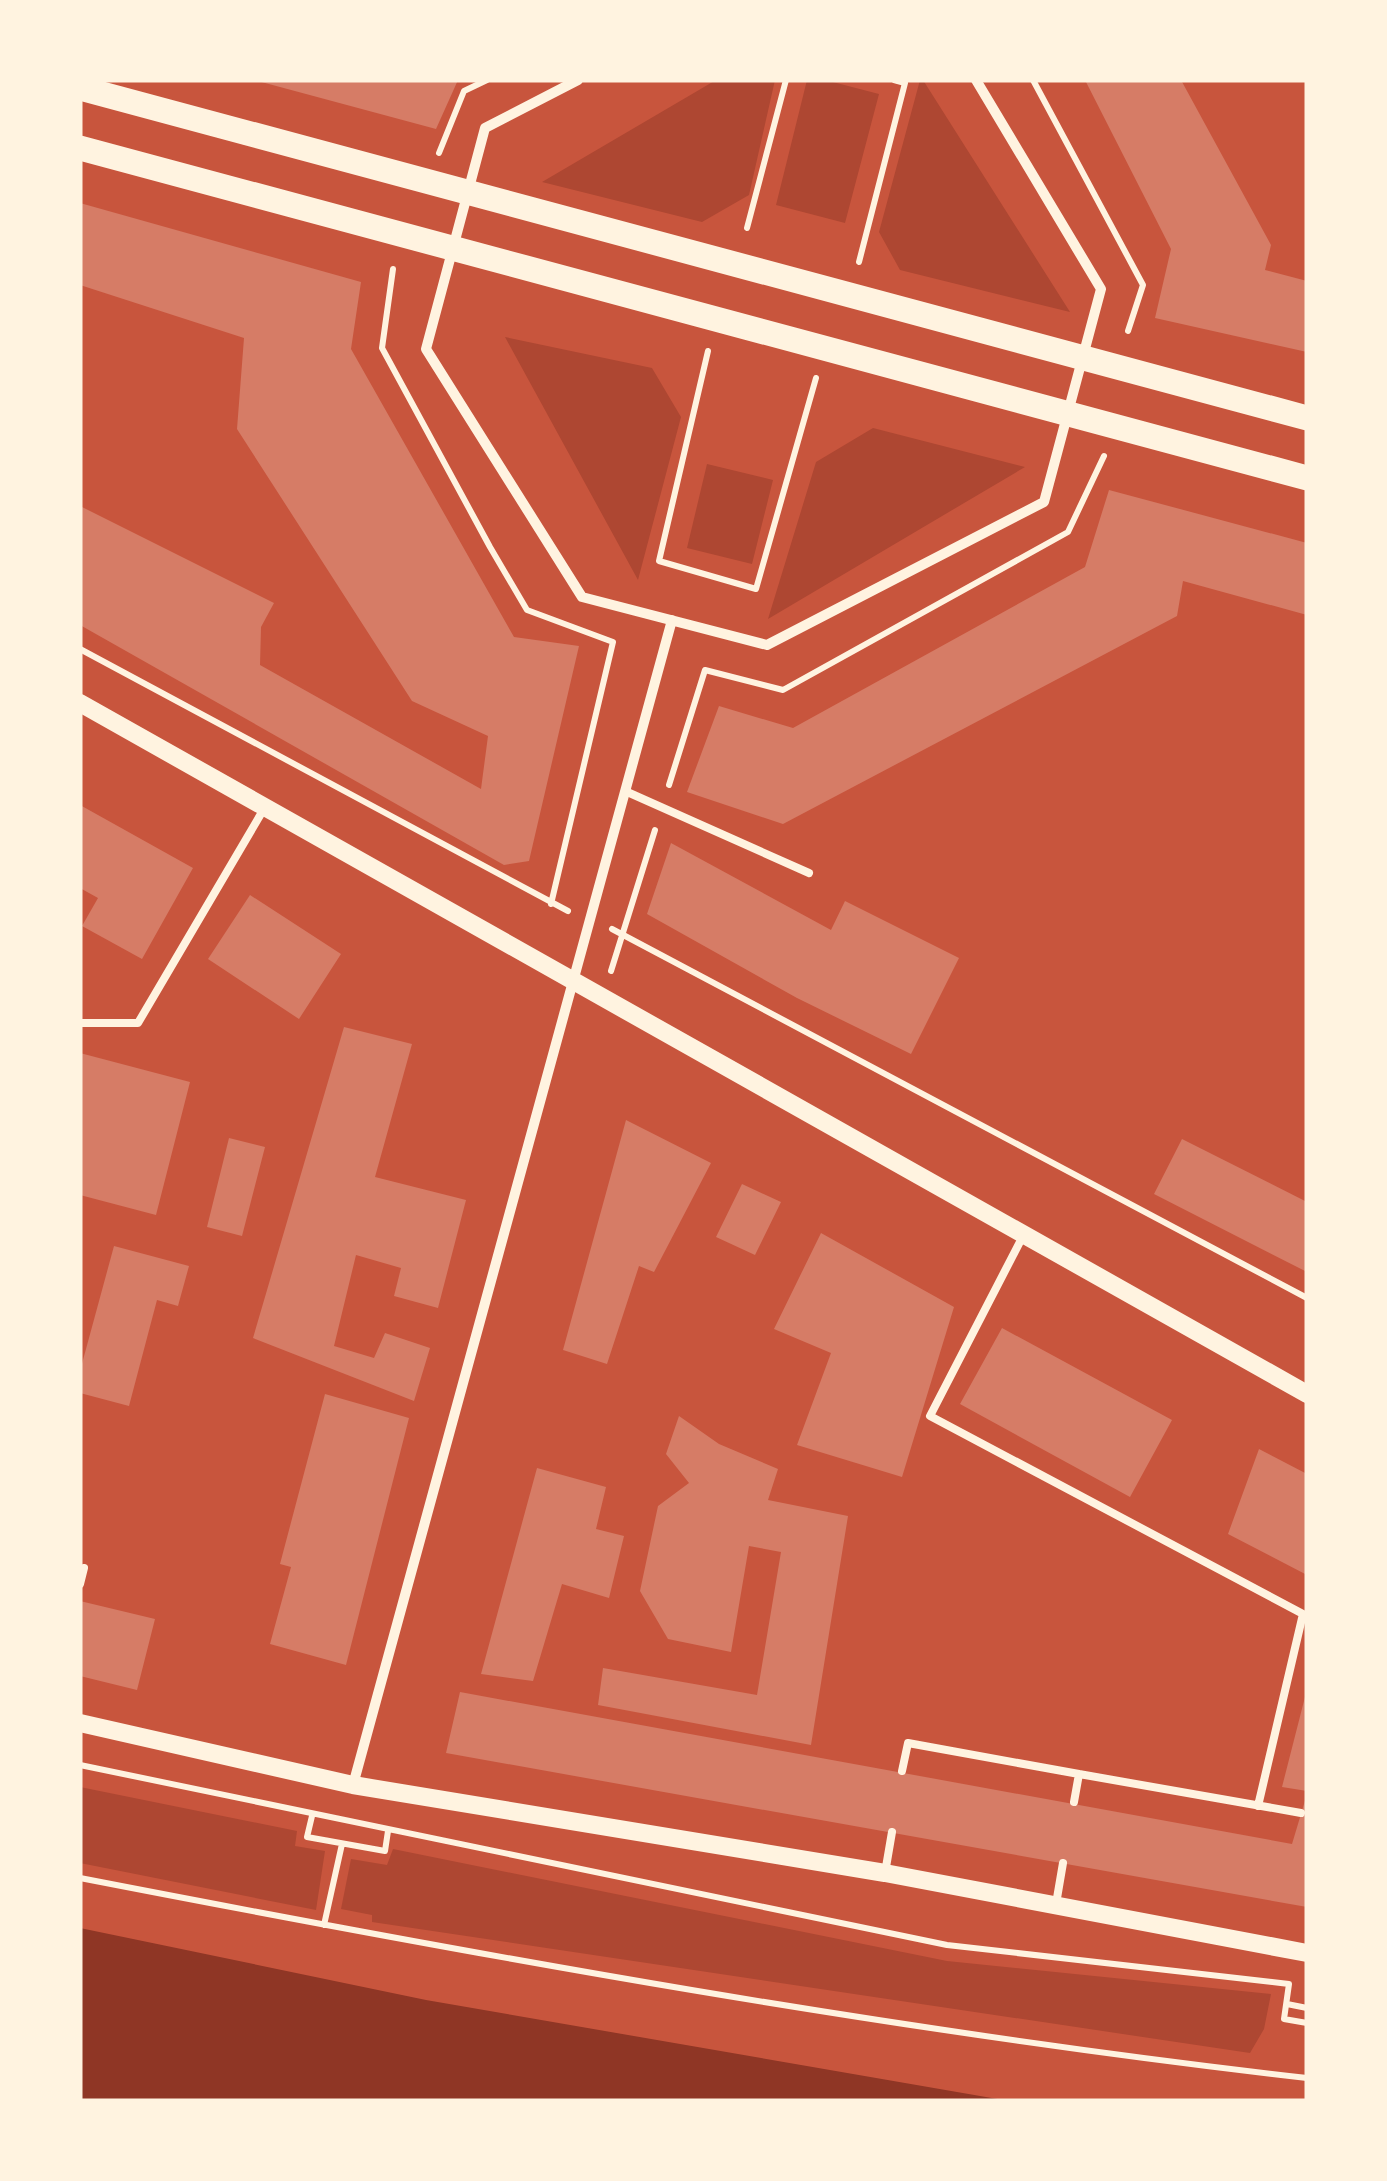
<svg xmlns="http://www.w3.org/2000/svg" width="1387" height="2181" viewBox="0 0 1387 2181" font-family="Arial,sans-serif">
<rect width="100%" height="100%" fill="#c8553d"/>
<path fill="#ae4732" d="M 716,80 L 775,80 L 749,195 L 702,222 L 542,182 Z
M 807,80 L 825,80 L 879,94 L 845,223 L 776,205 Z
M 920,80 L 923,80 L 1070,312 L 900,270 L 879,232 Z
M 505,337 L 652,368 L 681,417 L 638,580 Z
M 873,428 L 1025,467 L 768,619 L 816,462 Z
M 707,464 L 773,480 L 752,564 L 687,548 Z
M 80,1787 L 297,1831 L 295,1846 L 325,1851 L 316,1910 L 80,1863 Z
M 393,1849 L 947,1961 L 1271,1994 L 1264,2029 L 1250,2053 L 372,1922 L 372,1915 L 341,1909 L 351,1859 L 387,1865 Z"/>
<path fill="#8f3625" d="M 80,1928 L 426,2000 L 1009,2101 L 80,2101 Z"/>
<path fill="#d67c66" d="M 254,80 L 458,80 L 436,129 Z
M 1085,80 L 1181,80 L 1271,245 L 1265,270 L 1307,281 L 1307,352 L 1155,318 L 1171,249 Z
M 80,203 L 361,282 L 351,349 L 514,637 L 579,646 L 529,861 L 504,865 L 80,625 L 80,506 L 274,603 L 261,627 L 260,665 L 481,789 L 488,736 L 412,701 L 237,429 L 244,338 L 80,285 Z
M 1109,490 L 1307,543 L 1307,615 L 1183,581 L 1177,616 L 783,824 L 687,792 L 719,706 L 793,728 L 1085,567 Z
M 80,805 L 193,868 L 142,959 L 82,926 L 98,898 L 80,888 Z
M 671,843 L 831,930 L 845,901 L 959,958 L 911,1054 L 797,998 L 647,914 Z
M 250,895 L 341,954 L 299,1019 L 208,959 Z
M 344,1027 L 412,1044 L 375,1177 L 466,1200 L 438,1308 L 394,1296 L 401,1268 L 356,1255 L 334,1346 L 374,1358 L 385,1333 L 430,1348 L 414,1401 L 253,1338 Z
M 80,1053 L 190,1082 L 156,1215 L 80,1195 Z
M 626,1120 L 711,1163 L 654,1272 L 639,1266 L 607,1364 L 563,1350 Z
M 229,1138 L 265,1147 L 242,1236 L 207,1227 Z
M 1182,1139 L 1307,1202 L 1307,1272 L 1154,1194 Z
M 742,1184 L 781,1202 L 755,1255 L 716,1237 Z
M 821,1233 L 954,1307 L 902,1477 L 797,1445 L 831,1353 L 774,1329 Z
M 114,1246 L 189,1266 L 178,1306 L 157,1300 L 129,1406 L 80,1393 L 80,1371 Z
M 1002,1328 L 1172,1420 L 1130,1497 L 960,1404 Z
M 325,1394 L 409,1418 L 346,1665 L 270,1644 L 291,1567 L 280,1564 Z
M 679,1416 L 719,1444 L 778,1469 L 768,1500 L 848,1516 L 811,1745 L 598,1705 L 603,1668 L 757,1695 L 781,1552 L 749,1546 L 731,1652 L 668,1639 L 640,1591 L 658,1506 L 689,1483 L 666,1454 Z
M 1259,1449 L 1307,1474 L 1307,1575 L 1228,1534 Z
M 537,1468 L 606,1487 L 596,1529 L 624,1536 L 609,1598 L 562,1584 L 533,1681 L 481,1674 Z
M 80,1601 L 155,1619 L 137,1690 L 80,1676 Z
M 460,1692 L 1292,1844 L 1307,1794 L 1307,1907 L 446,1753 Z
M 1306,1693 L 1307,1693 L 1307,1791 L 1282,1787 Z"/>
<g fill="none" stroke-linecap="round" stroke-linejoin="round">
<path stroke="#fff3e0" stroke-width="6" d="M 1033,80 L 1143,285 L 1128,331
M 439,153 L 464,91 L 487,80
M 747,228 L 786,80
M 859,262 L 905,83 L 894,80
M 393,269 L 382,348 L 490,547 L 527,610 L 613,642 L 551,904
M 708,351 L 659,561 L 756,589 L 816,378
M 80,649 L 568,911
M 669,785 L 705,670 L 783,690 L 1068,532 L 1104,456
M 612,929 L 1307,1298
M 611,971 L 655,830
M 80,1765 L 947,1945 L 1289,1984 L 1284,2019 L 1307,2023
M 312,1816 L 307,1837 L 385,1851 L 388,1831
M 80,1878 C 487,1957 895,2031 1307,2078
M 324,1925 L 342,1844
M 1287,2004 L 1307,2008"/>
<path stroke="#fff3e0" stroke-width="8" d="M 625,791 L 809,873
M 80,1023 L 138,1023 L 265,807
M 1024,1234 L 930,1416 L 1303,1614 L 1258,1806
M 80,1584 L 84,1568
M 902,1771 L 908,1743 L 1079,1774 L 1074,1802
M 1079,1774 L 1301,1813
M 885,1873 L 892,1832
M 1056,1904 L 1063,1863"/>
<path stroke="#fff3e0" stroke-width="10" d="M 578,80 L 485,128 L 426,349 L 582,597 L 767,645 L 1044,502 L 1101,289 L 976,80
M 353,1785 L 672,620"/>
<path stroke="#fff3e0" stroke-width="18" d="M 80,703 L 1307,1394
M 80,1723 L 353,1785 L 885,1873 L 1307,1953"/>
<path stroke="#fff3e0" stroke-width="25" d="M 80,88 L 1307,418
M 80,148 L 1307,478"/>
</g>
<rect width="1387" height="2181" fill="none" stroke="#fff3e0" stroke-width="165"/>
</svg>
